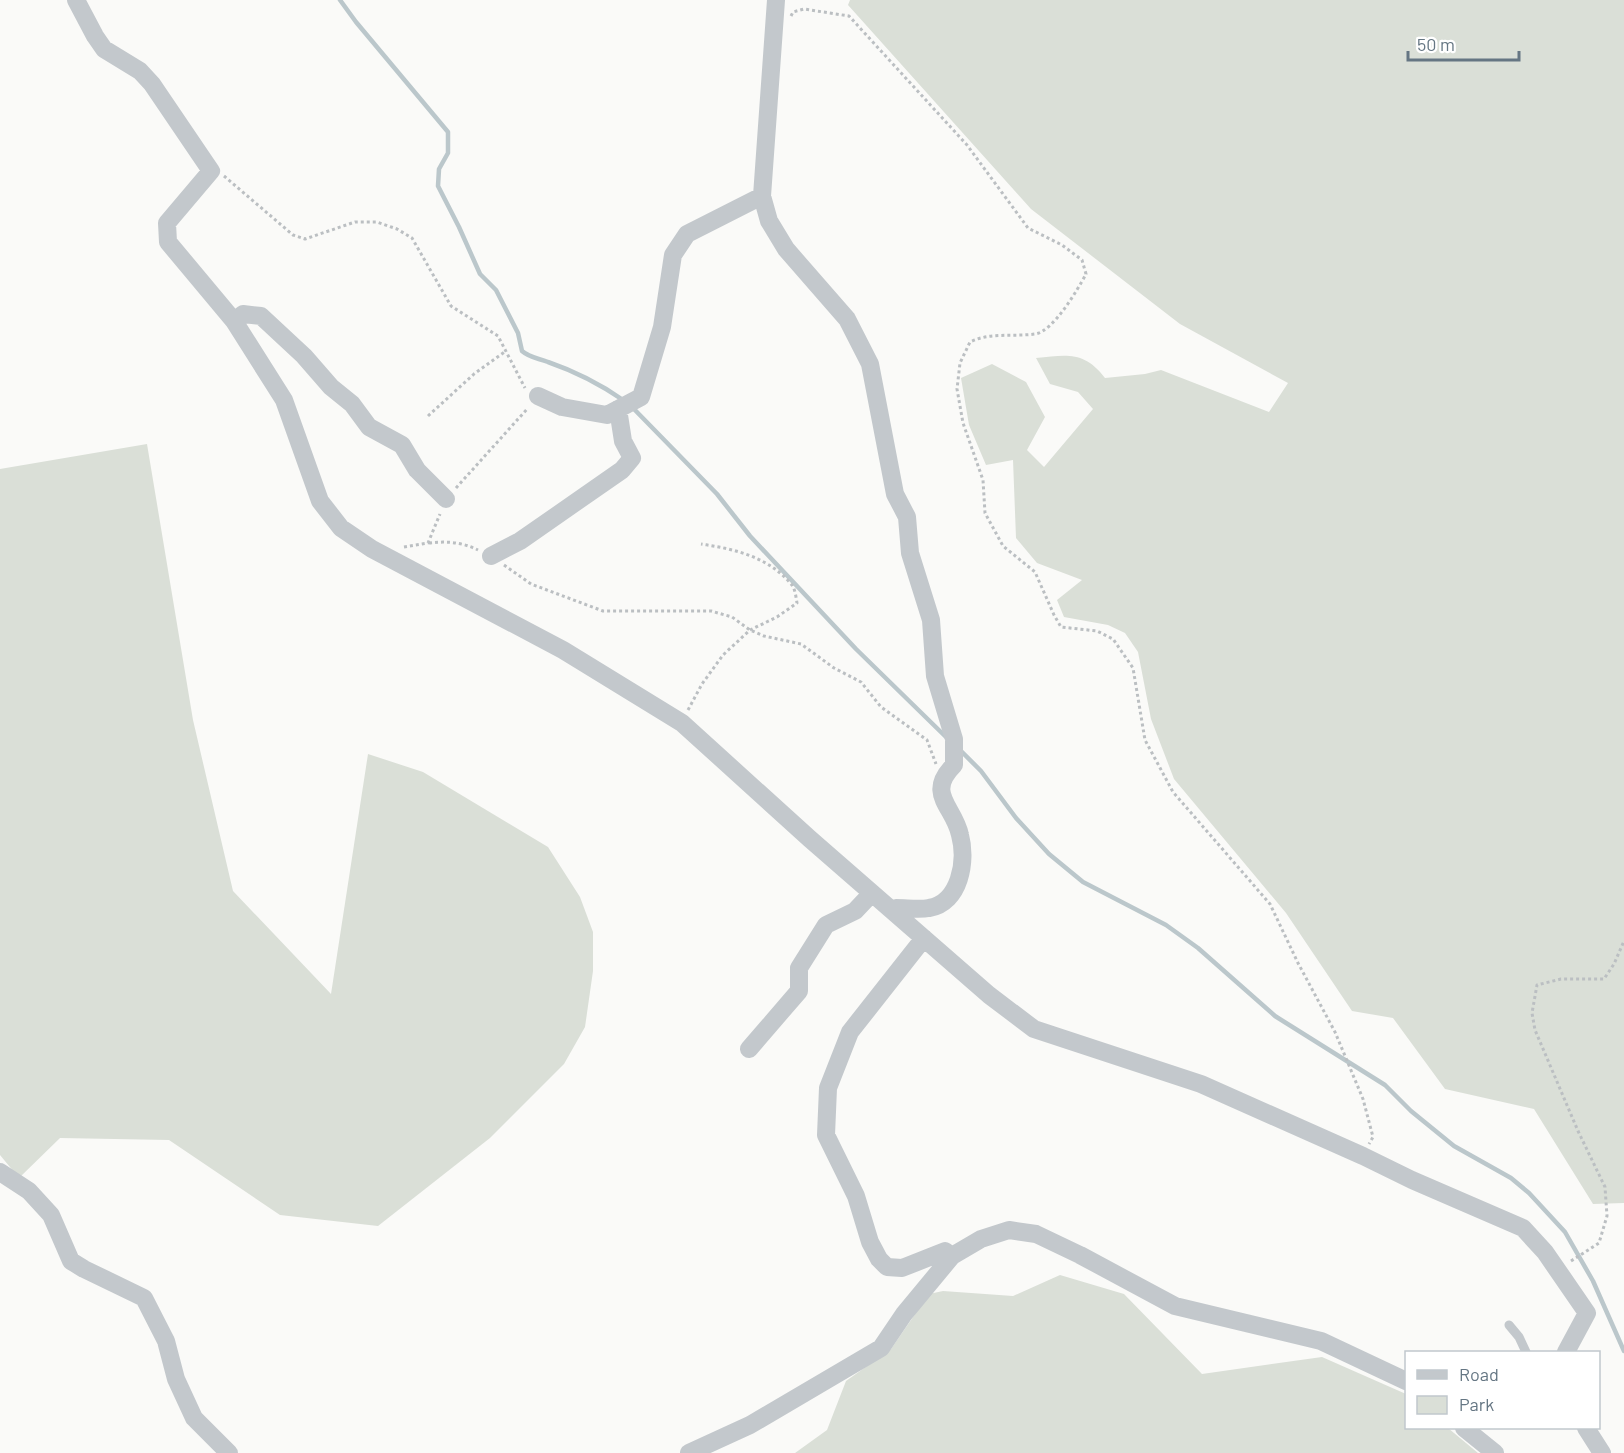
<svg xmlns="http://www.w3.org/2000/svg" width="1624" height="1453" viewBox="0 0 1624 1453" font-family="Barlow,sans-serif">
<rect width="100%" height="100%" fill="#fafaf8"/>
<path fill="#dadfd7" d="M 850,0 L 1624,0 L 1624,1203 L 1593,1204 L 1534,1109 L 1445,1089 L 1393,1018 L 1352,1011 L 1286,913 L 1174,779 L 1151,719 L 1138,652 L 1125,633 L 1108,625 L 1064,617 L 1057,600 L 1082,580 L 1037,563 L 1016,538 L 1013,460 L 986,465 L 969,425 L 961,378 L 992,364 L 1026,382 L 1045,417 L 1027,450 L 1044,467 L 1093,409 L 1078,392 L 1050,384 L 1036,358 C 1068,355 1084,351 1105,378 L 1145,374 L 1161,370 L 1269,412 L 1288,383 L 1180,324 L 1031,209 L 848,5 Z
M 147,444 L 193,720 L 233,891 L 331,994 L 368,754 L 423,772 L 548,847 L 580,897 L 593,932 L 593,971 L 585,1027 L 564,1064 L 490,1138 L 378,1226 L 280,1215 L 169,1140 L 60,1138 L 19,1178 L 0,1155 L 0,469 Z
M 1060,1275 L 1124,1294 L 1202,1374 L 1322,1357 L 1406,1394 L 1406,1428 L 1448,1428 L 1478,1453 L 795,1453 L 827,1430 L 846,1381 L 891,1349 L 929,1294 L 943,1291 L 1013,1296 Z"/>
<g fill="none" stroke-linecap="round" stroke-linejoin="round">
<path stroke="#bbc7cb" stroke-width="4.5" d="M 340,0 L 356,22 L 448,132 L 448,153 L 439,169 L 438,186 L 459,227 L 480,274 L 496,290 L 518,333 L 522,351 C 530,358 538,358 548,362 C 574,371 600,384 623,400
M 632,407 L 717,494 L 750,536 L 856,649 L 946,737
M 959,749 L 981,771 L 1016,818 L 1049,854 L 1083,882 L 1166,925 L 1198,948 L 1275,1016 L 1385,1085 L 1411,1111 L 1454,1146 L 1511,1178 L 1529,1193 L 1565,1232 L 1593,1281 L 1624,1351"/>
<path stroke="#bbbfc2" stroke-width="3" stroke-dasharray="3 3" stroke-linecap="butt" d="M 791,16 L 793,12 L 804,9 L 849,16 L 967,145 L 1028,228 L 1062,245 L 1082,260 L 1086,274 C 1078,289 1053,332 1035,334 C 1013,337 990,332 970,342 L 960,363 L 957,389 L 963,423 L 983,480 L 985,513 L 1003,546 L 1035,572 L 1054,615 L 1061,627 L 1097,631 L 1113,639 L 1133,668 L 1145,740 L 1173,792 L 1270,904 L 1298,963 L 1335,1032 L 1363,1099 L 1373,1137 L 1369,1144
M 224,176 L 293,235 L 305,239 L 355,222 L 377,222 L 397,229 L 412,238 L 451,306 L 498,336 L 525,388
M 428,416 L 474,374 L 506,351
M 456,488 L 528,408
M 429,543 C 446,541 462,542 478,550
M 404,547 L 428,543 L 440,514
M 504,565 L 531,584 L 603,611 L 711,611 L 732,617 L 750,630 L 764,636 L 801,644 L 834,668 L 861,682 L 881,707 L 927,740 L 936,764
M 688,710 L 702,684 L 723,655 L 750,630 L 777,617 L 797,603 C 796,597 795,589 792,585 C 769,557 735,549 701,544
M 1571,1261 L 1599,1243 L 1607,1216 L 1605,1187 L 1578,1131 L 1535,1030 L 1532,1013 L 1537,985 L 1561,979 L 1604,979 L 1614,964 L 1624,941"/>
<path stroke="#c3c8cc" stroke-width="9" d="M 1509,1325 L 1519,1337 L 1526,1352"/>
<path stroke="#c3c8cc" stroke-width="18" d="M 76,0 L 95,36 L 104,49 L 140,71 L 152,84 L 211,171 L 167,223 L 168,242 L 234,321 L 284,400 L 320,501 L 341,528 L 372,549 L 563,650 L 682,723 L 810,839 L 989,995 L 1034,1029 L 1201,1084 L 1363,1156 L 1412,1180 L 1523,1228 L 1545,1252 L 1587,1313 L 1566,1352
M 776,0 L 762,196 L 769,221 L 786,249 L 847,319 L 870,364 L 895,494 L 907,517 L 910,553 L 931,620 L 935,676 L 954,739 L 954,765 C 925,794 954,806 960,835 C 967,861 960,903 929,908 C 919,910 907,908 896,908 L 893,911
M 234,321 L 243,314 L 261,316 L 304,356 L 331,387 L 352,404 L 369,427 L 402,445 L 417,470 L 446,499
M 538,396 L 562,407 L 607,415 L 641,397 L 662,327 L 673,255 L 687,234 L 762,196
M 491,556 L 520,541 L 622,470 L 632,458 L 623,441 L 618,409
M 924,938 L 850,1032 L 828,1088 L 826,1135 L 856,1196 L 870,1242 L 879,1259 L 887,1267 L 902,1268 L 945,1251 L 952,1256
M 749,1049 L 799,991 L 799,968 L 826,925 L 855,911 L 872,893
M 0,1172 L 29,1191 L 51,1215 L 71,1261 L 84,1269 L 144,1298 L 166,1341 L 176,1379 L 194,1418 L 229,1453
M 1464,1428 L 1495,1453
M 1586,1428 L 1602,1453
M 689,1453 L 750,1425 L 881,1348 L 904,1314 L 952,1256 L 981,1239 L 1009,1230 L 1036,1234 L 1080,1255 L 1175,1306 L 1321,1341 L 1406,1381"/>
</g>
<rect x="1405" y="1351" width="195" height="78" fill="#ffffff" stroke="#c1c8cd" stroke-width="1.5"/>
<rect x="1417" y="1370" width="30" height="9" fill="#c3c8cc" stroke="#c1c8cd" stroke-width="1.5"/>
<text x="1459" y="1381" font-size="18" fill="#657683">Road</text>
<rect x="1417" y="1396" width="30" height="18" fill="#dadfd7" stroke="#c1c8cd" stroke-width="1.5"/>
<text x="1459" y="1411" font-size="18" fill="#657683">Park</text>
<path d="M1408 51v9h111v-9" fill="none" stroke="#657683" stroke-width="3"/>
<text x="1417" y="51" font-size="18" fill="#657683" stroke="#ffffff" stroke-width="4.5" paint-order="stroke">50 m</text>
</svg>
